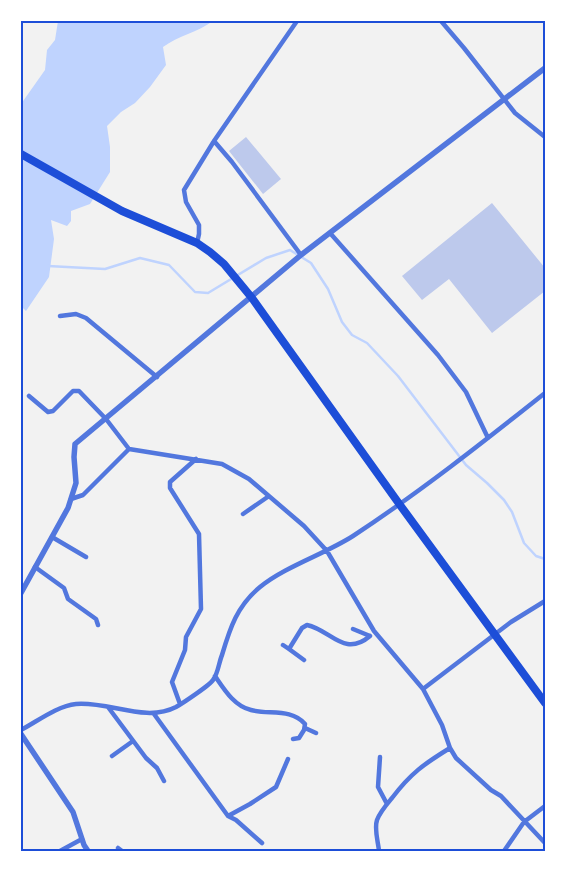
<svg xmlns="http://www.w3.org/2000/svg" width="566" height="872" viewBox="0 0 566 872" font-family="'PT Sans Narrow',sans-serif">
<rect width="100%" height="100%" fill="#f2f2f2"/>
<path fill="#bfd3fe" d="M 58,21 L 213,21 C 198,32 178,36 163,47 L 166,65 L 150,87 L 135,103 L 121,112 L 107,126 L 110,147 L 110,172 L 90,204 L 71,211 L 71,221 L 67,226 L 51,220 L 54,239 L 49,277 L 26,311 L 21,306 L 21,104 L 45,70 L 47,50 L 55,40 Z"/>
<g fill="none" stroke-linecap="round" stroke-linejoin="round">
<path stroke="#bfd3fe" stroke-width="2.5" d="M 48,266 L 105,269 L 140,258 L 169,265 L 195,292 L 208,293 L 266,258 L 290,250 L 311,263 L 328,289 L 342,322 L 352,335 L 367,343 L 398,376 L 466,465 L 487,483 L 504,500 L 512,512 L 524,543 L 536,556 L 545,559"/>
</g>
<path fill="#bdc9ec" d="M 246,137 L 281,179 L 263,194 L 229,151 Z
M 492,203 L 545,268 L 545,291 L 492,333 L 449,279 L 422,300 L 402,276 Z"/>
<g fill="none" stroke-linecap="round" stroke-linejoin="round">
<path stroke="#5277de" stroke-width="4.5" d="M 441,21 L 464,48 L 515,113 L 545,137
M 214,141 L 232,162 L 301,255
M 330,233 L 438,355 L 466,392 L 488,438
M 197,243 L 199,234 L 199,225 L 186,202 L 184,190 L 214,141 L 297,21
M 60,316 L 76,314 L 86,318 L 157,377
M 29,396 L 48,412 L 53,411 L 73,391 L 79,391 L 106,419 L 129,449 L 222,464 L 249,479 L 304,526 L 327,551 L 374,631 L 423,689 L 442,725 L 450,748 L 456,758 L 491,790 L 501,796 L 545,843
M 71,499 L 83,495 L 129,449
M 243,514 L 269,496
M 52,537 L 86,557
M 35,567 L 64,588 L 68,599 L 96,619 L 98,625
M 353,629 L 370,636
M 283,645 L 289,649
M 304,660 L 289,649 L 302,628 L 307,625 C 331,630 344,658 370,636
M 215,676 C 224,689 234,706 251,710 C 269,715 291,708 305,724 L 304,730 L 299,738 L 293,739
M 423,689 L 511,622 L 545,601
M 180,704 L 172,682 L 185,650 L 186,637 L 201,609 L 199,534 L 170,488 L 170,482 L 196,459
M 108,707 L 146,758 L 157,768 L 164,781
M 154,714 L 228,816 L 236,820 L 262,843
M 305,728 L 316,733
M 21,730 C 38,721 57,706 76,704 C 109,701 145,723 176,707 C 183,703 210,685 213,680 C 218,674 219,662 222,655 C 230,628 237,606 260,587 C 286,566 325,554 353,536 C 420,492 482,443 545,393
M 112,756 L 133,741
M 380,757 L 378,787 L 387,804
M 228,816 L 250,804 L 276,787 L 288,759
M 118,848 L 122,851
M 60,851 L 82,839
M 379,851 C 378,841 374,829 377,820 C 380,812 387,804 392,798 C 411,773 424,764 450,748
M 504,851 L 524,822 L 545,806"/>
<path stroke="#5277de" stroke-width="5.5" d="M 21,593 L 68,508 L 76,483 L 74,457 L 75,444 L 301,255 L 545,68
M 21,734 L 73,812 L 84,845 L 88,851"/>
<path stroke="#1d4ed8" stroke-width="8" d="M 21,154 L 122,211 L 197,243 L 210,252 L 224,264 L 252,298 L 400,505 L 545,703"/>
</g>
<rect width="566" height="872" fill="none" stroke="#ffffff" stroke-width="45"/>
<rect x="22" y="22" width="522" height="828" fill="none" stroke="#1d4ed8" stroke-width="2"/>
</svg>
